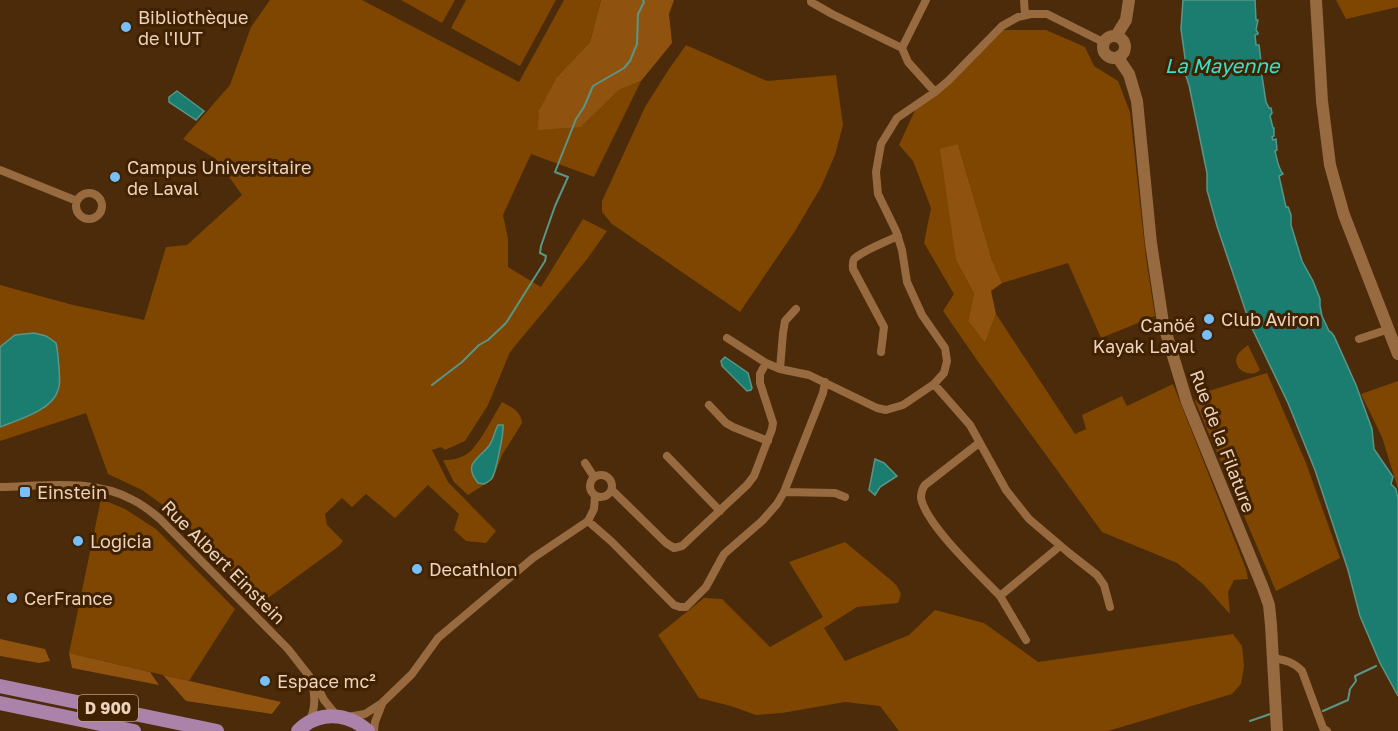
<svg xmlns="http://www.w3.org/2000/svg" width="1398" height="731" viewBox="0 0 1398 731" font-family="'Golos Text',sans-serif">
<rect width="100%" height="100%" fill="#4b2b0a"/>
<path fill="#7e4601" d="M 270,0 L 362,0 L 519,82 L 564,0 L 601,0 L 590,42 L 557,77 L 581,127 L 619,90 L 641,81 L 594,177 L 531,154 L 503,215 L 508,239 L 508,267 L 541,287 L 583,219 L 607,231 L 588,258 L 510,352 L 488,405 L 465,441 L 445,450 L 441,447 L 432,450 L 448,482 L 496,531 L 486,543 L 466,541 L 454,530 L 459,514 L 428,485 L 395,518 L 366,494 L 352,507 L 342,498 L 325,514 L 327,525 L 343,541 L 339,546 L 268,598 L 259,603 L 245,586 L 182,519 L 142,490 L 108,474 L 86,413 L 0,441 L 0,285 L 73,305 L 144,320 L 166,247 L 187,245 L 242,195 L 216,159 L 183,139 L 230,85 L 251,27 Z
M 401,0 L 455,0 L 442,23 Z
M 466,0 L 556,0 L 520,66 L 451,28 Z
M 1336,0 L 1398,0 L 1398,7 L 1346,19 Z
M 1003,30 L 1046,30 L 1085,47 L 1094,66 L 1118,81 L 1130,112 L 1146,258 L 1155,316 L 1101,338 L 1068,263 L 1002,283 L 992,260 L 958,144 L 956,260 L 974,294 L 968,321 L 985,343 L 996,314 L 1075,434 L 1086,429 L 1082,415 L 1122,396 L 1127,406 L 1173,384 L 1246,569 L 1248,579 L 1234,580 L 1228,592 L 1230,614 L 1203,584 L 1177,563 L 1102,532 L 979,363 L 943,311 L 954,294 L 924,243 L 931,208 L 913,161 L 899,145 L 916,108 Z
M 686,45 L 767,81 L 836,75 L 843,125 L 835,155 L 821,187 L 795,231 L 740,312 L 612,224 L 602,212 L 602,201 L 645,107 L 669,69 Z
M 1248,345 L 1260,370 C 1251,379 1232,370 1237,356 C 1239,352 1244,348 1248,345 Z
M 1267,373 L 1306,463 L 1340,558 L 1276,591 L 1195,401 L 1199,394 Z
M 1398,381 L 1398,489 L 1382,437 L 1361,394 Z
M 502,402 C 511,407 521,411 522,423 L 502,455 L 493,479 L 468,495 L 454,482 L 443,460 C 451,460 459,459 467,454 C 478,447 494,415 502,402 Z
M 101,499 L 125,509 L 156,529 L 235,609 L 189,681 L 69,653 Z
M 845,542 L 892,581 L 897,586 L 901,594 L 898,603 L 857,607 L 824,628 L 845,661 L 909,635 L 935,610 L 984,623 L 1038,662 L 1233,634 L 1242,646 L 1244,666 L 1241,684 L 1232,694 L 1108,731 L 899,731 L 880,706 L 845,702 L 782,713 L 756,715 L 731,706 L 699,698 L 658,635 L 704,598 L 722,599 L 770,647 L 823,617 L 789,562 Z"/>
<path fill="#8f530f" d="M 601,0 L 674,0 L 669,14 L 672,43 L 641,81 L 619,90 L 581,127 L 538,130 L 539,111 L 557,77 L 590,42 Z
M 958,144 L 992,260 L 1002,283 L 991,291 L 996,314 L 985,343 L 968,321 L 974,294 L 956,260 L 940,149 Z
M 0,639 L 45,649 L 50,661 L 39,663 L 0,656 Z
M 69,653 L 150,672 L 159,685 L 72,668 Z
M 163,675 L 281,702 L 272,714 L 186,701 Z"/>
<path fill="#1b7c70" stroke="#5a9687" stroke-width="1.5" d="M 1183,0 L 1255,0 L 1256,20 L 1258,20 L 1256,30 L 1258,33 L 1258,34 L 1255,35 L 1256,45 L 1259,45 L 1261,62 L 1260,63 L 1266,102 L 1269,108 L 1271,108 L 1272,113 L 1270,116 L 1273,128 L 1274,128 L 1274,136 L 1272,137 L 1273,140 L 1276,139 L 1277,150 L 1275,151 C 1277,159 1278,168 1283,174 L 1279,176 L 1286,207 L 1288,207 L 1291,215 L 1291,225 L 1302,261 L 1313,281 L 1320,299 L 1320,306 L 1322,316 L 1329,331 L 1331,332 L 1334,336 L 1356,385 L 1372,429 L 1374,449 L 1391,474 L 1393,477 L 1391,484 L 1396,489 L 1398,499 L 1398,696 L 1380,663 L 1360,616 L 1348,570 L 1315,470 L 1288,403 L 1250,324 L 1217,226 L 1207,190 L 1207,173 L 1189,85 L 1184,70 L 1185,58 L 1181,29 Z
M 177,91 L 204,111 L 196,120 L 169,102 L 169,97 Z
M 34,333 L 46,336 L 56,343 C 58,351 58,359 59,367 C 59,374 61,383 58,390 C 53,410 18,420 0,427 L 0,347 L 15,335 Z
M 725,357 L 748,373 L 752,388 L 751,390 L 747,391 L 722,366 L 721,361 Z
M 498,425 L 503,425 C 504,433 496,471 492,478 C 491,480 486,483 484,484 L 478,483 C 463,464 477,460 488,447 C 493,442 494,432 498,425 Z
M 875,459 L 884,463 L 897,476 L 880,487 L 875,495 L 869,490 Z"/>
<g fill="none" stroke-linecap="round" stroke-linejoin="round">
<path stroke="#5a9687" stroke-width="2" d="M 432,385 L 462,362 L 479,345 L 488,340 L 506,323 L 545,261 L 546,256 L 540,253 L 541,246 L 555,206 L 568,177 L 555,172 L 576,119 L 584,107 L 593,86 L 624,68 L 630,61 L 637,44 L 638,14 L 644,2 L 643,0
M 1323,711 L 1348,700 L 1350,689 L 1356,681 L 1355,676 L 1376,666
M 1250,721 L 1273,713"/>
<path stroke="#976a40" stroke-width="8" d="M 811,0 L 811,2 L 832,14 L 902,48 L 908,62 L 935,92
M 1024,0 L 1025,15
M 902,48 L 926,0
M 0,170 L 77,201
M76 206a13 13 0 1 1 26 0a13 13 0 1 1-26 0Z
M 727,338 L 766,363 L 780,369 L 809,375 L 877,408 L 886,410 L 903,405 L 934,384 L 944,373 L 947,361 L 945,348 L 922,315 L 907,282 L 902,250 L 896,231 L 878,194 L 876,172 L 881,144 L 897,118 L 935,92 L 948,81 L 1002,26 L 1018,17 L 1031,14 L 1047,14 L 1103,42
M 1359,339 L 1389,329
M 881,352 L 884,327 L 853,269 C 853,266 852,262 854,259 C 860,252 888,241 898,236
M 780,369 L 783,333 L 785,321 L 796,309
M 934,384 L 970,425 L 1006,490 L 1029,519 L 1069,553 L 1097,575 L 1104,585 L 1110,607
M 709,405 L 726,423 L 733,427 L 768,441
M 979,443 L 925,485 C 922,489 921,493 921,498 C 926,525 980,575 1000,596 L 1060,546
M 667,456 L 720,511
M 585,463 L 594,477
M590 486a11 11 0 1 1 22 0a11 11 0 1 1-22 0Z
M 0,487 C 44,486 93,478 133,500 C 143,505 152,512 160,519 L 288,649 L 317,686 L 324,700 L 337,716
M 612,490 L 666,543 L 674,548 L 682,546 L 747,485 L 754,476 L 772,429 L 773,423 L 760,383 L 760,374 L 766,363
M 784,492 L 835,493 L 845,497
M 588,521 L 612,542 L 674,605 L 680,607 L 686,607 L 706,587 L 724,554 L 762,521 L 777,504 L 784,492 L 823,393 L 825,382
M 1000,596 L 1026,640
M 1273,658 C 1285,660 1294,662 1302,671 L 1323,728 L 1327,731
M 347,717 L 365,714 L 382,703 L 412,674 L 438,638 L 533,558 L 588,521 L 594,509 L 595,496
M 309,722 C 316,708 315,697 312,682
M 374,731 L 375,722 L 382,704"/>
<path stroke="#976a40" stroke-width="12" d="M 1316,0 L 1322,101 L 1330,165 L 1344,215 L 1398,354
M1103 47a11 11 0 1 1 22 0a11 11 0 1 1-22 0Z
M 1116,36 L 1126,20 L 1129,0
M 1118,58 L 1129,74 L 1137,101 L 1151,243 L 1163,323 L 1187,402 L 1263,588 L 1269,605 L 1271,625 L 1277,731"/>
<path stroke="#ab83aa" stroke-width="14" d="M 0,686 L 217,731
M 0,703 L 134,731
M 298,731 C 318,711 347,712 368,731"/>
</g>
<g fill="#76c0f7" stroke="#402100" stroke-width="2">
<circle cx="126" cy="27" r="6"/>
<circle cx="115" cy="177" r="6"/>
<circle cx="1209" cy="319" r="6"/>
<circle cx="1207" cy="335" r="6"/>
<rect x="19" y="486" width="12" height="12" rx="3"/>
<circle cx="78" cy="541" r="6"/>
<circle cx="417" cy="569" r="6"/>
<circle cx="12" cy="598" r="6"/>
<circle cx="265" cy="681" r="6"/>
</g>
<g text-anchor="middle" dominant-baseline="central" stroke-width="6" stroke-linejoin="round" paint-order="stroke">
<rect fill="#402100" stroke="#b99e85" stroke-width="1.5" x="78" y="695" width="60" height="26" rx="4.5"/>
<g font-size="16" font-weight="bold" fill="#edd3be">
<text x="108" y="708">D 900</text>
</g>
<g font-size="18" fill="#edd3be" stroke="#402100" text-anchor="start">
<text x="138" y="17">Bibliothèque<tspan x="138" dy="21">de l'IUT</tspan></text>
<text x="127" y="167">Campus Universitaire<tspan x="127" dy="21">de Laval</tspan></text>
<text x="1221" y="319">Club Aviron</text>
<text x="1195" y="325" text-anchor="end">Canöé<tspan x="1195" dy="21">Kayak Laval</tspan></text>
<text x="37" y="492">Einstein</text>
<text x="90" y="541">Logicia</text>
<text x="429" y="569">Decathlon</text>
<text x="24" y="598">CerFrance</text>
<text x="277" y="681">Espace mc²</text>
</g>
<g font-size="18" fill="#edd3be" stroke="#402100">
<text transform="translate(1223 441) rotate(69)">Rue de la Filature</text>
<text transform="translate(224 562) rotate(45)">Rue Albert Einstein</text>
</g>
<g font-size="20" font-style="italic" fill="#32e4ce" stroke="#402100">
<text x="1222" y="65">La Mayenne</text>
</g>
</g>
</svg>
